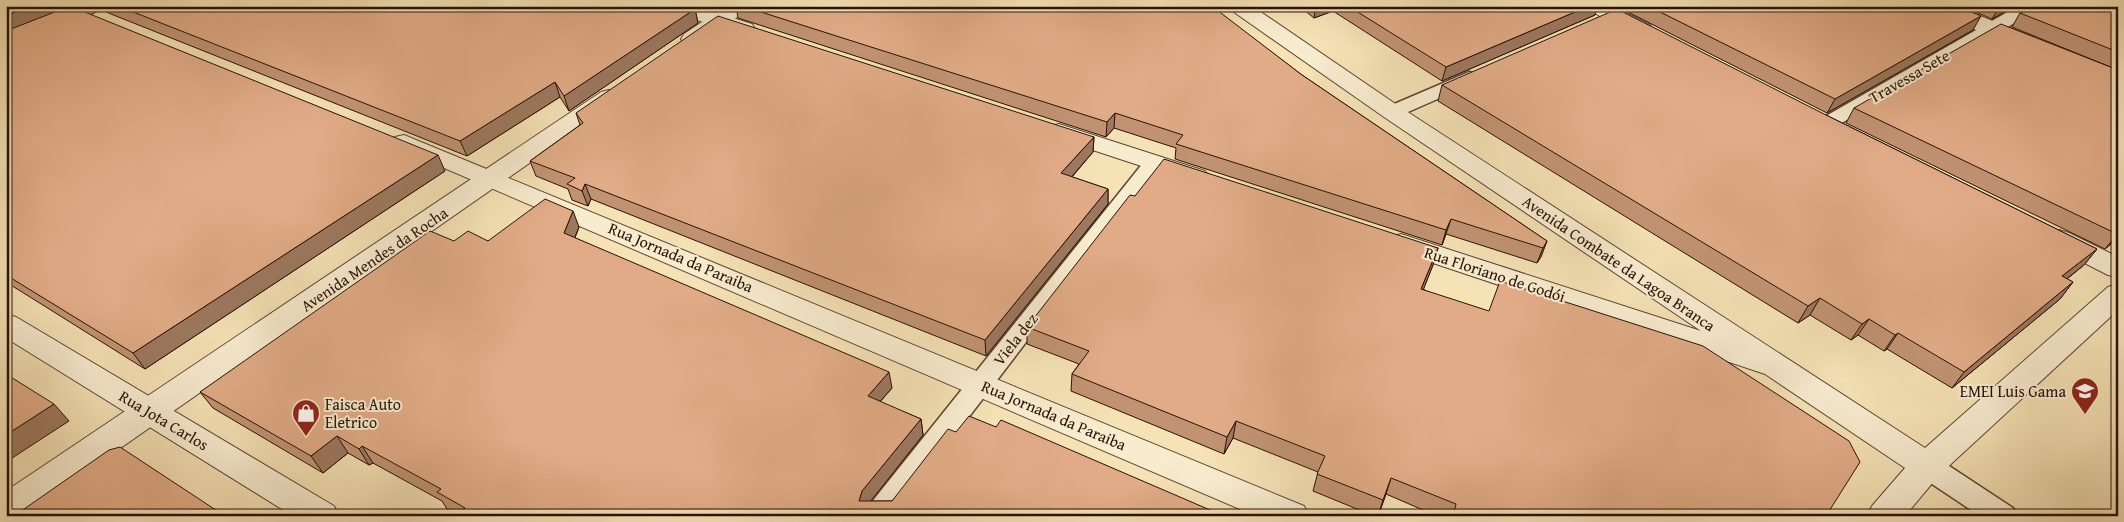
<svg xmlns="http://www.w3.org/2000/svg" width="2124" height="522" viewBox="0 0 2124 522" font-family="'Gentium Book Plus',serif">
<rect width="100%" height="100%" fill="#f5e2b5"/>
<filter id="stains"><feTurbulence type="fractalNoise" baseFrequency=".004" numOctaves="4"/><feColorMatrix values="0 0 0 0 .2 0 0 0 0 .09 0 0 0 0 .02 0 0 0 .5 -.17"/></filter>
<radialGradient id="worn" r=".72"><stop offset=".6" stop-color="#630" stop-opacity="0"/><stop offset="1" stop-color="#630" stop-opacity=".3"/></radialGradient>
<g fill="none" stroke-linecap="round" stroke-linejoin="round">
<g stroke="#5b4532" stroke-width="3">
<path id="service" d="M 78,6 L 101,6 L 99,10 L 6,49 L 6,37 Z
M 2018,6 L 2039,6 L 2037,10 L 1833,128 L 1826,130 L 1819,128 L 1816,124 L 1819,120 Z
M 1469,72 L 1476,74 L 1478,78 L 1476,82 L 1399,116 L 1392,118 L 1385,116 L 1382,112 L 1385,108 Z
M 1154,156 L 1161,158 L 1164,162 L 1161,166 L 893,516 L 863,516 L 867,508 L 1147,158 Z
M 1927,455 L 1937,458 L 2013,508 L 2017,516 L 1980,516 L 1917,474 L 1914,466 L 1917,458 Z"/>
</g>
<g stroke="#5b4532" stroke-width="2">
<path id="minor" d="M 662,6 L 694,6 L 752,24 L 755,29 L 752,34 L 744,35 L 665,10 Z
M 1228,6 L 1252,6 L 1400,107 L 1925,448 L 2108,287 L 2118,284 L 2118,310 L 1939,475 L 1905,516 L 1867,516 L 1872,506 L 1905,468 L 1765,374 L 1391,249 L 1387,243 L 1391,237 L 1401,234 L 1701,331 L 1384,117 L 1231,10 Z
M 1586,6 L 1612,6 L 1650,25 L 1653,30 L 1650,35 L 1642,36 L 1634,35 L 1589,10 Z
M 1927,6 L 1956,6 L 2034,38 L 2037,43 L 2034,48 L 2026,50 L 2018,48 L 1930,10 Z
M 1059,124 L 1205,171 L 1209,176 L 1205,181 L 1196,184 L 1050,136 L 1047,131 L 1050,126 Z
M 404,135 L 1304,506 L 1309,516 L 1256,516 L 395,147 L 392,142 L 395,137 Z
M 2059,230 L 2069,233 L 2118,257 L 2118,277 L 2108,275 L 2049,245 L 2046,239 L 2049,233 Z
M 6,314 L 16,317 L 334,506 L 339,516 L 293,516 L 6,338 Z"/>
</g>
<g stroke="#5b4532" stroke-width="2">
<path id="tertiary" d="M 726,6 L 750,6 L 747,10 L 700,44 L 692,45 L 684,44 L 681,39 L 684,34 Z
M 609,90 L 617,92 L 621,97 L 617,102 L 23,516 L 6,516 L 6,491 L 601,92 Z"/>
</g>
<use href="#service" fill="#f8eccf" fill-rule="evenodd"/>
<use href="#minor" fill="#f8eccf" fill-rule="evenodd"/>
<use href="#tertiary" fill="#f8eccf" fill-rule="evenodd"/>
</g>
<path fill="#c19373" stroke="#281106" d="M 6,6 L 55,6 L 58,11 L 445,171 L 145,369 L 6,282 Z
M 98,6 L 687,6 L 695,9 L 698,23 L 569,111 L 560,97 L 467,156 L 101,10 Z
M 701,6 L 723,6 L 715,11 Z
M 736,6 L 1210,6 L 1302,75 L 1547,241 L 1537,263 L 1446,234 L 1442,245 L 1175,159 L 1176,148 L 1114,128 L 1106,137 L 738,18 Z
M 1299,6 L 1598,6 L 1595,15 L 1442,81 L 1333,11 L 1314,18 Z
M 1616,6 L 1957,6 L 1973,30 L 1827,113 Z
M 1962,6 L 2014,6 L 1992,19 Z
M 2118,6 L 2118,70 L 2012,27 L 2020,13 Z
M 2118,70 L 2118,246 L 2112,243 L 2105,249 L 1846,123 L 1854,108 Z
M 1442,85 L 1826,115 L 2097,249 L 2084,265 L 2067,279 L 2073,282 L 2060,299 L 1952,388 L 1887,349 L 1884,351 L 1858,335 L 1851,340 L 1810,315 L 1798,323 L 1438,101 Z
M 576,113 L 1094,137 L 1093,152 L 1072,177 L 1108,189 L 1108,204 L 986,356 L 591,199 L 588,206 L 572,200 L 568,189 L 536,176 L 530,161 L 580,125 Z
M 1135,196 L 1438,248 L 1433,265 L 1423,289 L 1826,516 L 1437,516 L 1386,494 L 1378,516 L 1374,516 L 1313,491 L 1318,472 L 1233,438 L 1224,454 L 1071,391 L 1072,374 L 1079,364 L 1027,344 L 1027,327 Z
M 579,227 L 575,238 L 892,388 L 880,402 L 921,419 L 923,435 L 870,501 L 892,501 L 956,432 L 996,427 L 1224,516 L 458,515 L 447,509 L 442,501 L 373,463 L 369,465 L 348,453 L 323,473 L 213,408 L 200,392 L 454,241 L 488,241 Z"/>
<path fill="#9d785e" stroke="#281106" d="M 30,6 L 55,6 L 59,12 L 6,35 L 6,16 Z
M 714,6 L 723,6 L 715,11 Z
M 1316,6 L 1333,6 L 1333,11 L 1314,18 Z
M 1589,6 L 1598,6 L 1595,15 L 1442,81 L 1446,67 Z
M 2000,6 L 2014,6 L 1992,19 Z
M 695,9 L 698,23 L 569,111 L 564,96 Z
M 1981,16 L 1973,30 L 1827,113 L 1835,99 Z
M 555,82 L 560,97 L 467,156 L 460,141 Z
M 1115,113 L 1114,128 L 1106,137 L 1107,122 Z
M 1094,137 L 1093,152 L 1061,189 L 1061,173 Z
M 438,155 L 445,171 L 145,369 L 133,353 Z
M 585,184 L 591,199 L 588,206 L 582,191 Z
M 1108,189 L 1108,204 L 986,356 L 985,340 Z
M 573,211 L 579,227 L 570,249 L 564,233 Z
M 1451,219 L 1446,234 L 1442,245 L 1446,230 Z
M 2118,233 L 2118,236 L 2112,243 L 2105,249 Z
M 1547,241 L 1541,257 L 1537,263 L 1543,248 Z
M 1438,248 L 1433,265 L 1417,306 L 1421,289 Z
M 2097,249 L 2084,265 L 2049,293 L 2062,276 Z
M 2073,282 L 2060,299 L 1952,388 L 1964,372 Z
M 1820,298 L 1810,315 L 1798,323 L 1808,306 Z
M 1869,319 L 1858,335 L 1851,340 L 1862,324 Z
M 1898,333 L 1887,349 L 1884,351 L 1895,335 Z
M 889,372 L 892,388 L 870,413 L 868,396 Z
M 54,404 L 69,421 L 6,462 L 6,435 Z
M 921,419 L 923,435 L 866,507 L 859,501 L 862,491 Z
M 1236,421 L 1233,438 L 1224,454 L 1227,437 Z
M 337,436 L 348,453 L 323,473 L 311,456 Z
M 362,446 L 373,463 L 369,465 L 359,449 Z
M 1391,478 L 1386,494 L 1378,516 L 1383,500 Z"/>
<path fill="#e0ab86" stroke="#281106" d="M 6,6 L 30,6 L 6,16 Z
M 70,6 L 438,155 L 133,353 L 6,275 L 6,31 Z
M 118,6 L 687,6 L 695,9 L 564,96 L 555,82 L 460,141 Z
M 742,6 L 1210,6 L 1217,10 L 1302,75 L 1547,241 L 1543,248 L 1451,219 L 1446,230 L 1176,144 L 1183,135 L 1115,113 L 1107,122 Z
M 1348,6 L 1589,6 L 1446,67 Z
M 1648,6 L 1957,6 L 1981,16 L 1835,99 Z
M 2032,6 L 2118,6 L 2118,52 L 2020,13 Z
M 1617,9 L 1826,115 L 2097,249 L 2062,276 L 2073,282 L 1964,372 L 1898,333 L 1895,335 L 1869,319 L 1862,324 L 1820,298 L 1808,306 L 1442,85 Z
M 718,16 L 1094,137 L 1061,173 L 1108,189 L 985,340 L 585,184 L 582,191 L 567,184 L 575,178 L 530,161 L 583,123 L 576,113 Z
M 2001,24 L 2118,70 L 2118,233 L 2117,234 L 1854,108 Z
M 1164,159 L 1438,248 L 1421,289 L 1489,311 L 1500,281 L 1703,346 L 1849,441 L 1860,462 L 1826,516 L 1453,516 L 1456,504 L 1391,478 L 1383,500 L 1317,474 L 1325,456 L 1236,421 L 1227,437 L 1072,374 L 1089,351 L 1027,327 L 1130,195 L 1135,196 Z
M 545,199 L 573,211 L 564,233 L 889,372 L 868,396 L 921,419 L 862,491 L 859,501 L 892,501 L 948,429 L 956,432 L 969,416 L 996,427 L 1001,420 L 1224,516 L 456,516 L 465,508 L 437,492 L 441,489 L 362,446 L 359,449 L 337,436 L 311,456 L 200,392 L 430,231 L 454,241 L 468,231 L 488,241 Z
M 6,374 L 54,404 L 6,435 Z
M 120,447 L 225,516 L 14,516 L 109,450 Z"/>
<defs>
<g id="school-pin" transform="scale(1.4375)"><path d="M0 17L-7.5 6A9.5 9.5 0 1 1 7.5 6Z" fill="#8f2418" stroke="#f8eccf"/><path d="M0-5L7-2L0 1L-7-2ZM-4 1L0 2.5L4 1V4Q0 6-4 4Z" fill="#fff"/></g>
<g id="shop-pin" transform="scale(1.4375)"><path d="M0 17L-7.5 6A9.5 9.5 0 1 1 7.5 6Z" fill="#8f2418" stroke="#f8eccf"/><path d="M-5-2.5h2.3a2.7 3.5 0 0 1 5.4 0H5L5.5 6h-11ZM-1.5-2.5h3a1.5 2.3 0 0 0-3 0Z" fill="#fff"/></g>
</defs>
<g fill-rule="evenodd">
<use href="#school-pin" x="2085" y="391"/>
<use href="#shop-pin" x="306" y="413"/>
</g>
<g text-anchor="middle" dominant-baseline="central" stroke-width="4" stroke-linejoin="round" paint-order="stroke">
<g font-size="16" fill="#281106" stroke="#f8eccf">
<text transform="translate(1909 76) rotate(-30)">Travessa Sete</text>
<text transform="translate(681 257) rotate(23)">Rua Jornada da Paraiba</text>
<text transform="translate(374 259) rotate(-34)">Avenida Mendes da Rocha</text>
<text transform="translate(1619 263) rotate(34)">Avenida Combate da Lagoa Branca</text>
<text transform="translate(1495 274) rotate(18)">Rua Floriano de Godói</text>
<text transform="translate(1015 339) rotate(-52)">Viela dez</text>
<text transform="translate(1054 415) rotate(23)">Rua Jornada da Paraiba</text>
<text transform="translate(164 420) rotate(31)">Rua Jota Carlos</text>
</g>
<g font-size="16" fill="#281106" stroke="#f8eccf" text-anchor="end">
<text x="2066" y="391">EMEI Luis Gama</text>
<text x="325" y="404" text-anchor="start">Faisca Auto<tspan x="325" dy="18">Eletrico</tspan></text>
</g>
</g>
<rect width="2124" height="522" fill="none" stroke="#f5e2b5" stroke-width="25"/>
<rect x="8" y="8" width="2109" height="507" fill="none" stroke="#281106" stroke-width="2.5"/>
<rect x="12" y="12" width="2099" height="497" fill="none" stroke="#281106"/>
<rect width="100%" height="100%" filter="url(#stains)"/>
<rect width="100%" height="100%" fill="url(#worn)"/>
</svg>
